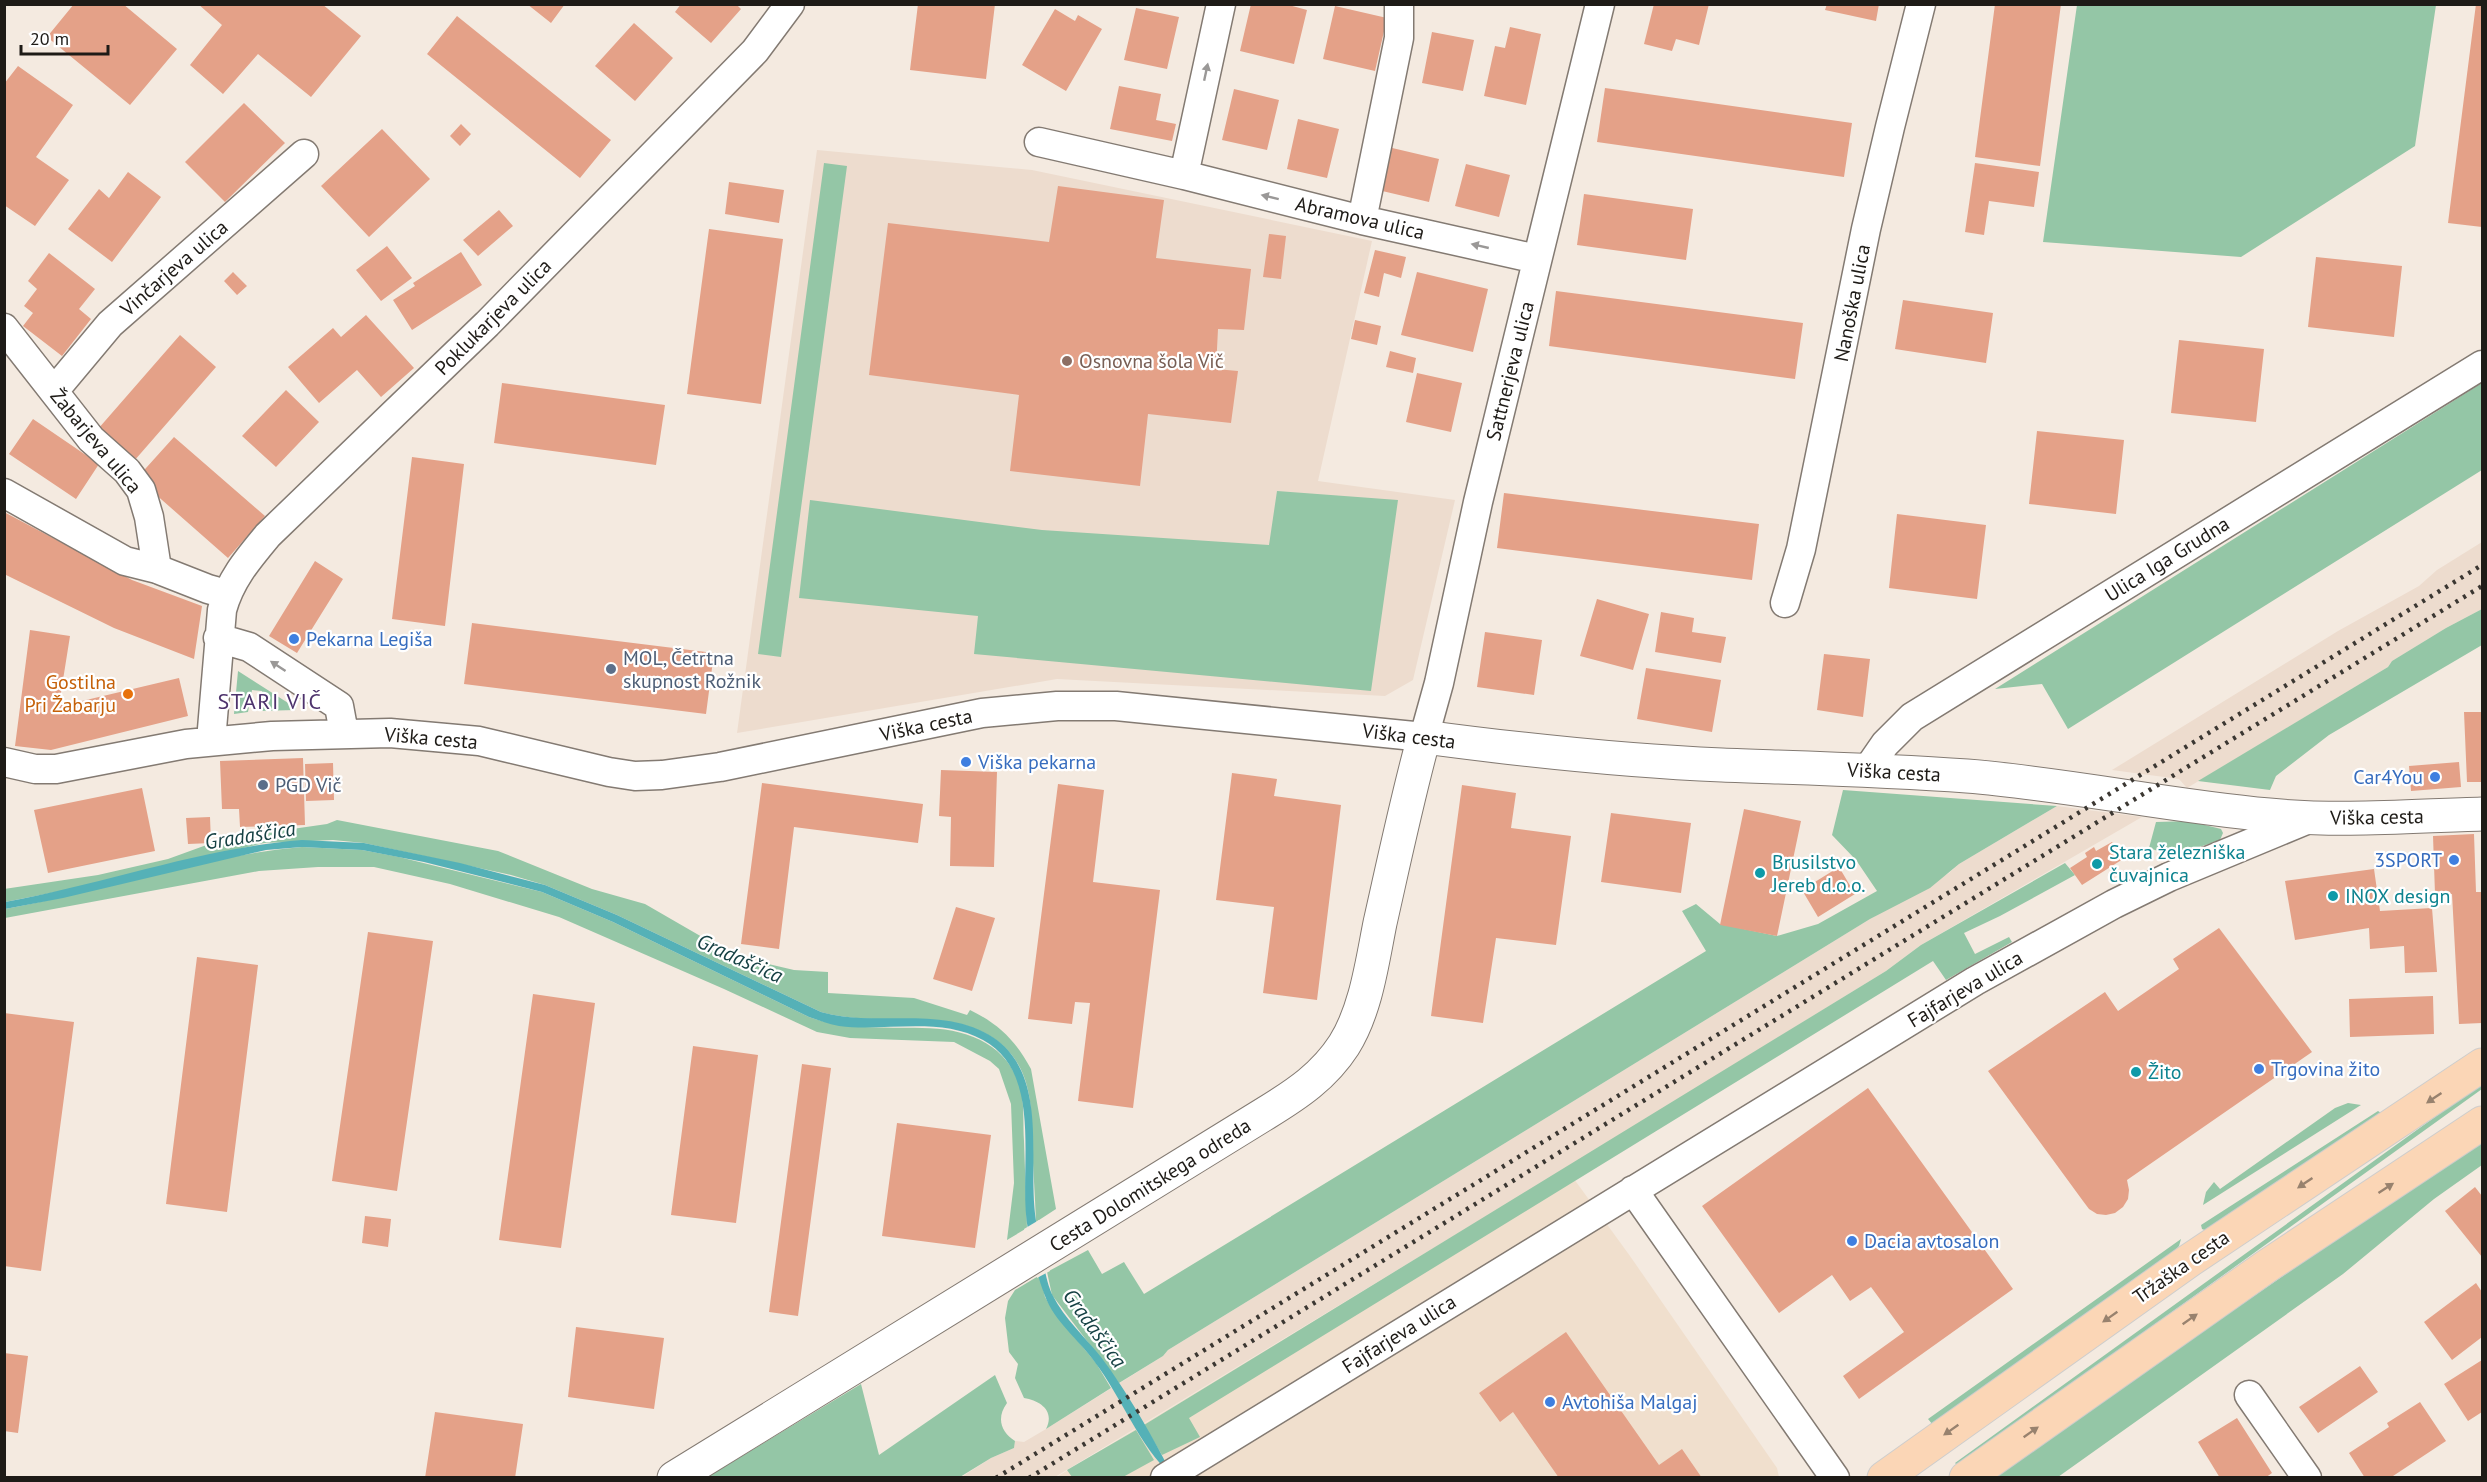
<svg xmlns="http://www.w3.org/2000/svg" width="2487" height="1482" viewBox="0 0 2487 1482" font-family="'PT Sans',sans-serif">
<rect width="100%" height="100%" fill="#f4eae0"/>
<path fill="#f0dfcd" d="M 1566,1168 L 1630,1256 L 1777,1468 L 1779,1477 L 1055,1478 Z"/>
<path fill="#eddcce" d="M 817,150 L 1032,170 L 1372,241 L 1318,481 L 1455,500 L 1413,680 L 1385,696 L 1057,679 L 737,733 Z
M 2482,542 L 2482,609 L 2446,628 L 2392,661 L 2388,667 L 2187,788 L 2179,779 L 2112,770 L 2338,631 L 2419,586 L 2437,570 Z
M 2057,806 L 2142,817 L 1921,945 L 1886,971 L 1566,1168 L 1055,1477 L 960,1478 L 991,1458 L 1014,1448 L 1015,1441 L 1024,1442 L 1046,1429 L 1163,1356 L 1168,1350 L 1870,919 L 1949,873 L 1959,864 Z"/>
<path fill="#94c6a6" d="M 2077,5 L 2436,5 L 2415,146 L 2241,257 L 2043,242 Z
M 824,163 L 847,166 L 781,657 L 758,654 Z
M 2482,383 L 2482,470 L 2068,729 L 2042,684 L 1995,689 Z
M 1277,491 L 1398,500 L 1371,691 L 974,654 L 978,616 L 799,598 L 810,500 L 1042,530 L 1269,545 Z
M 2482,609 L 2482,645 L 2329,735 L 2276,776 L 2270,790 L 2198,781 L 2388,667 L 2392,661 L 2446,628 Z
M 238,671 L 296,708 L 295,710 L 259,711 L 262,691 L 252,690 L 248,712 L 234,714 Z
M 1843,790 L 2057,806 L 1959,864 L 1930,888 L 1870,919 L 1168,1350 L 1163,1356 L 1119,1383 L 1052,1295 L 1047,1272 L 1088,1250 L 1102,1274 L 1124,1262 L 1144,1294 L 1706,951 L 1682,911 L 1696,904 L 1720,924 L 1777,936 L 1818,924 L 1877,891 L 1856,860 L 1832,835 Z
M 337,820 L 498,851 L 592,889 L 645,904 L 735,956 L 794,970 L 828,972 L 828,993 L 914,998 L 967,1015 L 970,1010 C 999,1024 1016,1041 1031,1069 L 1056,1209 L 1036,1222 C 1035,1195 1033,1168 1032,1141 C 1031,1126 1032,1110 1029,1095 C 1020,1043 979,1022 930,1020 C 894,1018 856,1022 821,1012 L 617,915 L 545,885 L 511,875 L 364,843 L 333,840 L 264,843 L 61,891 L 5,902 L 4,889 L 98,875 L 168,859 L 223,839 L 327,824 Z
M 2189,821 L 2221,829 L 2223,833 L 2220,840 L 2173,856 L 2149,848 L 2156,822 Z
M 302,847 L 362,850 L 399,857 L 542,892 L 613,922 L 809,1017 C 845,1030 883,1027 922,1028 C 968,1028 1012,1045 1022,1095 C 1024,1110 1023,1126 1024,1141 C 1025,1170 1026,1199 1027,1228 L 1007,1240 L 1014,1183 L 1011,1104 L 999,1069 L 990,1061 L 954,1042 L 850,1038 L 817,1032 L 724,989 L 559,917 L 450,884 L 374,867 L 318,867 L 259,871 L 5,918 L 5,909 C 104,891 201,856 302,847 Z
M 2065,863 L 2075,875 L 2000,916 L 1964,933 L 1975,954 L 2009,937 L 2012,942 L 1946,980 L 1933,961 L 1189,1418 L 1200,1437 L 1162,1455 L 1144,1425 L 1886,971 L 1921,945 Z
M 2482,1083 L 2482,1089 L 1958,1466 L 1955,1463 Z
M 2348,1103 L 2361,1105 L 2203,1205 L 2206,1192 L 2214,1182 L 2220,1189 L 2335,1108 Z
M 2378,1111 L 2381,1113 L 2207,1231 L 2202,1229 L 2201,1225 Z
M 2482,1139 L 2482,1165 L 2434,1199 L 2343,1274 L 2058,1477 L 1989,1478 Z
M 2181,1239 L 2179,1246 L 2170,1256 L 1933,1425 L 1928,1419 Z
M 1040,1275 L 1045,1297 L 1054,1312 L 1096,1363 L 1111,1388 L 1046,1429 C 1055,1411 1041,1401 1024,1398 L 1015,1378 L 1018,1364 L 1009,1352 L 1005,1318 L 1008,1301 L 1015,1290 Z
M 995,1375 L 1007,1403 C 996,1418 1001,1432 1015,1441 L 1014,1448 L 991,1458 L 960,1477 L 706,1478 L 861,1384 L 879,1455 Z
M 1136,1430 L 1154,1460 L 1123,1477 L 1072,1477 L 1067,1470 Z"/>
<path fill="#55b1b7" d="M 302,840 L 364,843 L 460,863 L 545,885 L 617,915 L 821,1012 C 876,1028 944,1004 994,1038 C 1052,1078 1025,1167 1037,1226 C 1040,1243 1045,1282 1053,1296 C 1064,1318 1085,1337 1101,1357 C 1126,1390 1155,1440 1173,1477 C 1137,1443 1123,1399 1094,1361 C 1079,1340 1054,1321 1045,1296 C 1037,1276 1032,1251 1028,1230 C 1017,1172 1046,1074 983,1040 C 940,1016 885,1032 839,1026 C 828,1024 819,1020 809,1017 L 613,922 L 542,892 L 424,862 L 362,850 L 302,847 L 266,850 L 63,898 L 5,909 L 5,902 C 104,884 201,848 302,840 Z"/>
<path fill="#f4eae0" d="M 1039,1220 L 1050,1271 L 1037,1278 L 1024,1229 Z"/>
<path fill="#e4a188" d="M 74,4 L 123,4 L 177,49 L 130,105 L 47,37 Z
M 198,4 L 322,4 L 361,36 L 311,97 L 258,54 L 223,94 L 190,65 L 222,25 Z
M 527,4 L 565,4 L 551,23 Z
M 681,4 L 736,4 L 741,9 L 711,43 L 675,12 Z
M 918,4 L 995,4 L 986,79 L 910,70 Z
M 1251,4 L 1285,4 L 1307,10 L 1294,64 L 1240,51 Z
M 1654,4 L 1709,4 L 1699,45 L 1676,39 L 1672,51 L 1644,44 Z
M 1827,4 L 1879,4 L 1876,21 L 1825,10 Z
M 1995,4 L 2061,4 L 2040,166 L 1975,157 Z
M 2476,4 L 2482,4 L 2482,227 L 2448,223 Z
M 1335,6 L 1387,18 L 1375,71 L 1323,59 Z
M 1136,8 L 1179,17 L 1167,69 L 1124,60 Z
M 1055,9 L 1075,21 L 1078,15 L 1102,29 L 1066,91 L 1022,65 Z
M 457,16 L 611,140 L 580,178 L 427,54 Z
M 634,23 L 673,58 L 635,101 L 595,66 Z
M 1510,27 L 1541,34 L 1526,105 L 1484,96 L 1495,46 L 1505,48 Z
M 1432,32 L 1474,40 L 1463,91 L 1422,83 Z
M 18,66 L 73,105 L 36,157 L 69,180 L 35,226 L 4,205 L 4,84 Z
M 1119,86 L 1161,94 L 1156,120 L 1176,124 L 1172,141 L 1110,129 Z
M 1605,88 L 1852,123 L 1844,177 L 1597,142 Z
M 1234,89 L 1279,100 L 1267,150 L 1222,140 Z
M 244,103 L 285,143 L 225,202 L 185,162 Z
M 1298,119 L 1339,129 L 1327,178 L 1287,169 Z
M 461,124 L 471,134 L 460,146 L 450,136 Z
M 382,129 L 430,179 L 369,237 L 321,186 Z
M 1388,147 L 1439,159 L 1429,202 L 1378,190 Z
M 1975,163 L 2039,172 L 2034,207 L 1989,201 L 1984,235 L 1965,232 Z
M 1466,164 L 1510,175 L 1499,217 L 1455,206 Z
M 128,172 L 161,197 L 112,262 L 68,229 L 99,189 L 109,198 Z
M 729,182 L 784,190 L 779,223 L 725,214 Z
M 1058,186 L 1164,200 L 1156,258 L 1251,269 L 1244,330 L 1218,329 L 1216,369 L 1238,371 L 1231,423 L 1148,414 L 1140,486 L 1010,471 L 1019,395 L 869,375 L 888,223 L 1049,242 Z
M 1584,194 L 1693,209 L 1686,260 L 1577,245 Z
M 499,210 L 513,226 L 478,256 L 463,240 Z
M 709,229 L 783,239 L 761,404 L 687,394 Z
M 1269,234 L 1286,236 L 1281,279 L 1263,277 Z
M 387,246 L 412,278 L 381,301 L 356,270 Z
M 1375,250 L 1406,257 L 1401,278 L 1384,273 L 1379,297 L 1364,293 Z
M 461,252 L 482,285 L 412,330 L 393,300 L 415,286 L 413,283 Z
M 49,253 L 95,289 L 79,309 L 91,319 L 62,356 L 23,326 L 33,313 L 24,306 L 37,289 L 28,281 Z
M 2316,257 L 2402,266 L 2394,337 L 2308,327 Z
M 233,272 L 247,286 L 237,295 L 224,281 Z
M 1417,272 L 1488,289 L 1473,352 L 1401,335 Z
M 1556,291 L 1803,323 L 1795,379 L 1549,346 Z
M 1903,300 L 1993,313 L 1986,363 L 1895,349 Z
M 366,315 L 414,368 L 381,397 L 357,370 L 319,403 L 288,367 L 333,328 L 341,337 Z
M 1355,320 L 1381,326 L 1377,345 L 1351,339 Z
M 180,335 L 216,367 L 134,461 L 98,429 Z
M 2179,340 L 2264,349 L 2256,422 L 2171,413 Z
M 1390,351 L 1416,358 L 1413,373 L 1386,367 Z
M 1417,373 L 1462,383 L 1451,432 L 1406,422 Z
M 502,383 L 665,405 L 656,465 L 494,443 Z
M 286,390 L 319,422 L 276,467 L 242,436 Z
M 33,419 L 99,464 L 76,499 L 9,454 Z
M 2037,431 L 2124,440 L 2116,514 L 2029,504 Z
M 174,437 L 265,516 L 228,558 L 137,478 Z
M 412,457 L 464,464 L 445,626 L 392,619 Z
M 1504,493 L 1759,524 L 1752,580 L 1497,548 Z
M 4,512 L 132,580 L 202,606 L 194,659 L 114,628 L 4,574 Z
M 1897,514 L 1986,525 L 1977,599 L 1889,588 Z
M 315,561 L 343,579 L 297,653 L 269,636 Z
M 1597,599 L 1649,614 L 1633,670 L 1580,656 Z
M 1661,612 L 1694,618 L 1692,632 L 1726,637 L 1721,663 L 1655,652 Z
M 472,623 L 714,653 L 706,714 L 464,684 Z
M 30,630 L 70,636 L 59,705 L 65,705 L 179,678 L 188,716 L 51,750 L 15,746 Z
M 1485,632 L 1542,640 L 1534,695 L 1477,687 Z
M 1824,654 L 1870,659 L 1863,717 L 1817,710 Z
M 1646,668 L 1721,680 L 1712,732 L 1637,719 Z
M 2464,712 L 2482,712 L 2482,782 L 2467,782 Z
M 303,758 L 305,825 L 240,827 L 239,809 L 222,809 L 220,761 Z
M 2459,762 L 2461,787 L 2411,791 L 2409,766 Z
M 333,763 L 334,800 L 306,801 L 305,764 Z
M 941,770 L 997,772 L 994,867 L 950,866 L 951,817 L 939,816 Z
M 1232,773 L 1277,779 L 1274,796 L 1341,805 L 1317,1000 L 1263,993 L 1274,907 L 1216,900 Z
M 762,783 L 923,804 L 918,843 L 794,827 L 779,949 L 741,944 Z
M 1058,784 L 1104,790 L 1093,882 L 1160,890 L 1133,1108 L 1078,1101 L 1090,1003 L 1075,1002 L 1072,1024 L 1028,1019 Z
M 1462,785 L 1516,793 L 1511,828 L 1571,836 L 1556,945 L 1496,938 L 1483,1023 L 1431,1016 Z
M 142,788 L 155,851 L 48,873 L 34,810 Z
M 1744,809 L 1801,821 L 1777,936 L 1720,925 Z
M 1611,813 L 1691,823 L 1681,893 L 1601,882 Z
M 210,817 L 211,843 L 188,844 L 186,818 Z
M 2474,834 L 2476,892 L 2482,892 L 2482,1023 L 2459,1024 L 2452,894 L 2435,894 L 2433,836 Z
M 2112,842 L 2123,859 L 2082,885 L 2070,868 L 2087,857 L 2085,853 L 2094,847 L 2096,851 Z
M 1839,867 L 1855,894 L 1818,917 L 1802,890 Z
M 2374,869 L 2380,911 L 2432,908 L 2437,972 L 2405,973 L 2404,946 L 2370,949 L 2369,928 L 2295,940 L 2285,881 Z
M 956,907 L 995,918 L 972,991 L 933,979 Z
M 2219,928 L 2312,1052 L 2127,1180 L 2129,1190 L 2128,1199 L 2123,1207 L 2115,1213 L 2106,1215 L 2097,1214 L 2089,1209 L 2083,1201 L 1988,1071 L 2105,992 L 2118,1011 L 2179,969 L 2173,959 Z
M 368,932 L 433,941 L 397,1191 L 332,1181 Z
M 197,957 L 258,965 L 227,1212 L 166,1204 Z
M 533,994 L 595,1003 L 561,1248 L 499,1240 Z
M 2433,996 L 2434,1034 L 2350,1037 L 2349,999 Z
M 4,1013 L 74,1022 L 41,1271 L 4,1266 Z
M 693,1046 L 758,1055 L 736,1223 L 671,1215 Z
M 802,1064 L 831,1068 L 798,1316 L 769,1312 Z
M 1868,1088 L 2013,1289 L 1859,1399 L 1843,1376 L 1904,1332 L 1871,1287 L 1850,1301 L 1832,1275 L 1779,1313 L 1702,1206 Z
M 897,1123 L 991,1135 L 975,1248 L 882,1236 Z
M 2475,1187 L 2482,1196 L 2482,1257 L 2445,1211 Z
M 365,1216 L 391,1219 L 388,1247 L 362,1243 Z
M 2476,1283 L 2482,1292 L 2482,1337 L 2452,1360 L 2424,1322 Z
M 576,1327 L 664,1338 L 654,1409 L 568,1397 Z
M 1566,1332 L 1659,1465 L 1682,1449 L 1702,1478 L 1559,1478 L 1513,1412 L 1500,1422 L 1479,1393 Z
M 4,1353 L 28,1356 L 18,1433 L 4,1431 Z
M 2482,1360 L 2482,1412 L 2468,1421 L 2444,1384 Z
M 2360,1366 L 2378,1392 L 2318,1433 L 2299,1407 Z
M 2420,1402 L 2446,1441 L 2390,1478 L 2365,1478 L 2349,1453 L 2389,1427 L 2387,1423 Z
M 435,1412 L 523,1424 L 515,1478 L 425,1478 Z
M 2237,1418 L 2272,1473 L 2265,1478 L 2220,1478 L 2198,1442 Z"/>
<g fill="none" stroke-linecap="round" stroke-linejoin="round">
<g stroke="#837a72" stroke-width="31">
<path id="minor" d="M 1221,4 L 1184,175 L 1362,220 L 1537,259
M 1039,142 L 1184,175
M 1362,220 L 1399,38 L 1399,4
M 4,328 L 91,439 L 127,471 L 141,490 L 149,517 L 157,569
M 54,391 L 110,324 L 304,154
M 4,493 L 125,561 L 157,569 L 208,589 L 226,594
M 1785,603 L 1801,549 L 1866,229 L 1890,127 L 1921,4
M 218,638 L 249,647 L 339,706 L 344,733
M 211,741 L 222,610 C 230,580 248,559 268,535 L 487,324 L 755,51 L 790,4
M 4,762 L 35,769 L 56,769 L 186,744 L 272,736 L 390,733 L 479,741 L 609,772 L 635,776 L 662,775 L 720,767 L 982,713 L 1057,706 L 1116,706 L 1424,737 L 1439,683 L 1478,502 L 1600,4
M 1867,770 L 1885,744 L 1912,717 L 2482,365
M 1633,1190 L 1835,1478
M 2249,1395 L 2307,1478
M 1165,1478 L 1975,981 L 2114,904 L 2169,877 L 2311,818"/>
</g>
<g stroke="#837a72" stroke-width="35">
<path id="tertiary" d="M 674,1478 L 1266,1113 C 1297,1094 1324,1076 1344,1045 C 1366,1010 1372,963 1380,923 C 1394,861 1407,799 1424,737 C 1522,750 1622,761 1722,765 C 1804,768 1885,770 1967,776 C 2068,784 2168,806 2269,815 C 2340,822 2411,816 2482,814"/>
</g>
<g stroke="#cecdcc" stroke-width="35">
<path id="primary" d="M 1884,1478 L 2190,1260 L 2482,1065
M 1966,1478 L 2267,1266 L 2482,1123"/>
</g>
<use href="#minor" stroke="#fff" stroke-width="28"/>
<use href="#tertiary" stroke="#fff" stroke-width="33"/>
<use href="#primary" stroke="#fbd6b6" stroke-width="33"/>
<path stroke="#3b3732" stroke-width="4.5" stroke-dasharray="3 6" stroke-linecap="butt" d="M 996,1478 L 2482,565
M 1029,1478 L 2482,586"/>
</g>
<defs><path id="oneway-solid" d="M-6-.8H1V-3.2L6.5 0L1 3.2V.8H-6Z" transform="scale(1.5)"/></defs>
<g fill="#9a9897">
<use href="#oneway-solid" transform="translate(1206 72) rotate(-78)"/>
<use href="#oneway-solid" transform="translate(1270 197) rotate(-166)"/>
<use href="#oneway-solid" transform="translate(1480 246) rotate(-167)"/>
<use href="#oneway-solid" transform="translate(278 666) rotate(-147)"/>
</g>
<g fill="#98826e">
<use href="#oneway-solid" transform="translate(2434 1098) rotate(146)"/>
<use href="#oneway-solid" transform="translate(2305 1183) rotate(146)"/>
<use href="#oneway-solid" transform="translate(2386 1188) rotate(-33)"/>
<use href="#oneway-solid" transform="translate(2110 1317) rotate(145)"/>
<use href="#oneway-solid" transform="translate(2190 1319) rotate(-35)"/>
<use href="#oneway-solid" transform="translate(1951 1430) rotate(145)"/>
<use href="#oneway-solid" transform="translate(2031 1432) rotate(-35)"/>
</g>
<circle fill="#8d6e63" stroke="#fff" stroke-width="2" cx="1067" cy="361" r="6"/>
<g fill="#3f7fe0" stroke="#fff" stroke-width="2">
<circle cx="294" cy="639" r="6"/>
<circle cx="966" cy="762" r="6"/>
<circle cx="2435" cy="777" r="6"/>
<circle cx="2454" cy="860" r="6"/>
<circle cx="2259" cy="1069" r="6"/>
<circle cx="1852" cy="1241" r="6"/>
<circle cx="1550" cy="1402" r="6"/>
</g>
<g fill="#5c6f8a" stroke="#fff" stroke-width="2">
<circle cx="611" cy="669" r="6"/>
<circle cx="263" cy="785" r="6"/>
</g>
<circle fill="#e8710a" stroke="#fff" stroke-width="2" cx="128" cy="694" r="6"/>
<g fill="#0f9aa8" stroke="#fff" stroke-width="2">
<circle cx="2097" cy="864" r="6"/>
<circle cx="1760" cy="873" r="6"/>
<circle cx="2333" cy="896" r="6"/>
<circle cx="2136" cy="1072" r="6"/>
</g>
<g text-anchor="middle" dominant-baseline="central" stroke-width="4.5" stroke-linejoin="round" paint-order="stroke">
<g font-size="20" fill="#1e1b17" stroke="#fff">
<text transform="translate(1360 218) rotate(13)">Abramova ulica</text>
<text transform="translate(174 268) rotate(-41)">Vinčarjeva ulica</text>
<text transform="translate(1852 303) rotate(-79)">Nanoška ulica</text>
<text transform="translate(493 317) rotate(-45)">Poklukarjeva ulica</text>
<text transform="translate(1510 371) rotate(-76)">Sattnerjeva ulica</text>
<text transform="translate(96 441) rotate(50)">Žabarjeva ulica</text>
<text transform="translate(2167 559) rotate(-32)">Ulica Iga Grudna</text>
<text transform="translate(926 725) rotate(-12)">Viška cesta</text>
<text transform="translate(1409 736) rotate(7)">Viška cesta</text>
<text transform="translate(431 738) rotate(5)">Viška cesta</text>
<text transform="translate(1894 772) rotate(3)">Viška cesta</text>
<text transform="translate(2377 817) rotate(-1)">Viška cesta</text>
<text transform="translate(1965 989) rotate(-31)">Fajfarjeva ulica</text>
<text transform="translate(1150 1185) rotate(-32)">Cesta Dolomitskega odreda</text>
<text transform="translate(2181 1267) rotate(-35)">Tržaška cesta</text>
<text transform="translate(1399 1334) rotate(-32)">Fajfarjeva ulica</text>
</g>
<g font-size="20" fill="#785e54" stroke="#fff" text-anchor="start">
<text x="1079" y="361">Osnovna šola Vič</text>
</g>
<g font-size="20" fill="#366cbe" stroke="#fff" text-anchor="start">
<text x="306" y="639">Pekarna Legiša</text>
<text x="978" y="762">Viška pekarna</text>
<text x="2423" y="777" text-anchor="end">Car4You</text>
<text x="2442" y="860" text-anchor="end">3SPORT</text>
<text x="2271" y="1069">Trgovina žito</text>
<text x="1864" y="1241">Dacia avtosalon</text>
<text x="1562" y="1402">Avtohiša Malgaj</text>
</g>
<g font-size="20" fill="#4e5e75" stroke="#fff" text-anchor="start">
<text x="623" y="658">MOL, Četrtna<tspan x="623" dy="23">skupnost Rožnik</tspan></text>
<text x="275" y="785">PGD Vič</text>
</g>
<g font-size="20" fill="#c56008" stroke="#fff" text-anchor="end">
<text x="116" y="682">Gostilna<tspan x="116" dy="23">Pri Žabarju</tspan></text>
</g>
<g font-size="20" fill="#0d838f" stroke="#fff" text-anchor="start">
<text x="2109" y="852">Stara železniška<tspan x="2109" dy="23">čuvajnica</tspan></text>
<text x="1772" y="862">Brusilstvo<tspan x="1772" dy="23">Jereb d.o.o.</tspan></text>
<text x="2345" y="896">INOX design</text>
<text x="2148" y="1072">Žito</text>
</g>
<g font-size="21" font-style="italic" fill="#164144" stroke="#fff">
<text transform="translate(250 835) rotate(-9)">Gradaščica</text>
<text transform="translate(740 958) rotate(24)">Gradaščica</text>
<text transform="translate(1095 1328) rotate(54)">Gradaščica</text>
</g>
<g font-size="22" letter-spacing="1.5" fill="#4d326c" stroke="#fff">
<text x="270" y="701">STARI VIČ</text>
</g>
</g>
<rect width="2487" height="1482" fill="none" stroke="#1e1b17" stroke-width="12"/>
<path d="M21 45v9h87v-9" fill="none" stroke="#1e1b17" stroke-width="3"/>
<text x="30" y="45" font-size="18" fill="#1e1b17" stroke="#ffffff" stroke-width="4.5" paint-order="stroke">20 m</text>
</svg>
